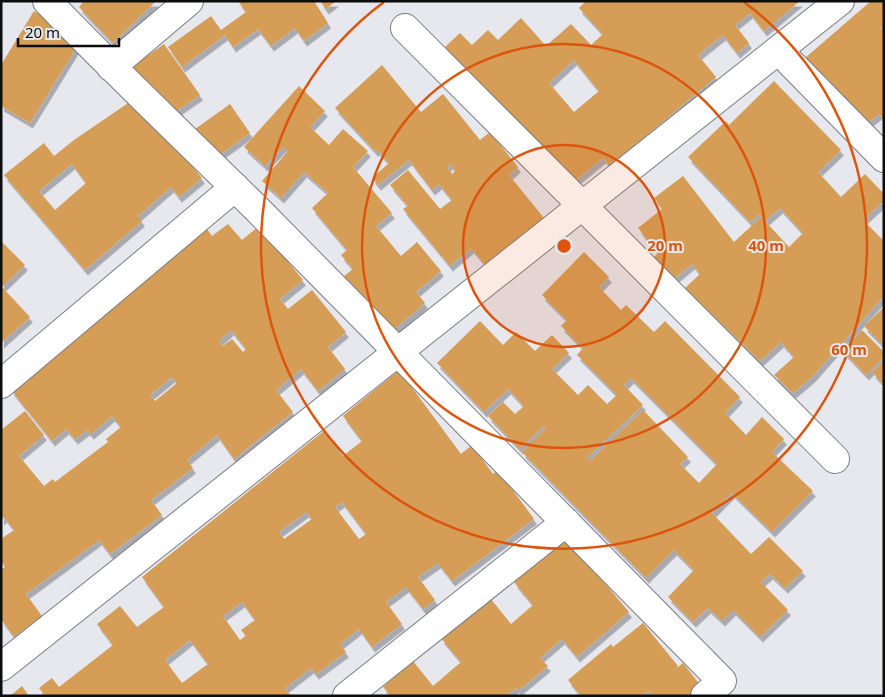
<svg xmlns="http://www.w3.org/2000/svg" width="885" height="697" viewBox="0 0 885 697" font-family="'Noto Sans',sans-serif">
<defs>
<filter id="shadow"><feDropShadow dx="3" dy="5.5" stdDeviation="0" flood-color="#0004"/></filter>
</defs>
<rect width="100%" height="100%" fill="#e6e8ee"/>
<path fill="#d59d56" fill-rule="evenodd" filter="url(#shadow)" d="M 84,1 L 156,1 L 113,43 L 79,7 Z
M 238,1 L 314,1 L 328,23 L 304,41 L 295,28 L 271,46 L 258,29 L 233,47 L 225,35 L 182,67 L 168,47 L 211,16 L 221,30 L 246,12 Z
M 320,1 L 336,1 L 326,9 Z
M 586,1 L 800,1 L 764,31 L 750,13 L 735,25 L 749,43 L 737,53 L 723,35 L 698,55 L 716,77 L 610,166 L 603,158 L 576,180 L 562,163 L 553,171 L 490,96 L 445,47 L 460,33 L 472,45 L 488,30 L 498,40 L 521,18 L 546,46 L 571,24 L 591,45 L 603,34 L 579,8 ZM 574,60 L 599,91 L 574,112 L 549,83 Z
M 871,1 L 884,1 L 884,24 L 880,28 L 884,32 L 884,121 L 879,114 L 862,128 L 798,64 Z
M 34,11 L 81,40 L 30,123 L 1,106 L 1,65 Z
M 164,44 L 200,95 L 168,117 L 133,66 Z
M 382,65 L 421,112 L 443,94 L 480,140 L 490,132 L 518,167 L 509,175 L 544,218 L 487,267 L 471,248 L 450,266 L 403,209 L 408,206 L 390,185 L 408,170 L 440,209 L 452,200 L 439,184 L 432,190 L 409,160 L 378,185 L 372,178 L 389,163 L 377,150 L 375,151 L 335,108 ZM 450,164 L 455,171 L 452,174 L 447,167 Z
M 774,81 L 841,150 L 818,172 L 841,197 L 865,174 L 884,194 L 884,201 L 863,220 L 884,241 L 884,296 L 812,377 L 793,393 L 774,375 L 794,357 L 781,342 L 760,361 L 685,288 L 700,274 L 692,264 L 675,278 L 654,257 L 658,253 L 638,228 L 662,209 L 654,198 L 683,176 L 734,242 L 761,217 L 759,214 L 750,222 L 688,157 L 726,121 L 729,125 ZM 780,208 L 803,233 L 789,247 L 765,221 Z
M 299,86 L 325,111 L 310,127 L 329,145 L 343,129 L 368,151 L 353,167 L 392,213 L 376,226 L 401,256 L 417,242 L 441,271 L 416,292 L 425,303 L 390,333 L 343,277 L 353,269 L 341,255 L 347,250 L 312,208 L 328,193 L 304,172 L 281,198 L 262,181 L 288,151 L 283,147 L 265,166 L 244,147 Z
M 131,101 L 161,129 L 202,178 L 179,197 L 171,187 L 138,216 L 142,221 L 85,270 L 4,175 L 44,143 L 54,156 L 74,140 ZM 72,164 L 86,183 L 55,210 L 39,191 Z
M 230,104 L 250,133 L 211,161 L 191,132 Z
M 228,224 L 242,240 L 259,226 L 303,280 L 280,299 L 288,309 L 312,290 L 346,332 L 328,347 L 345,369 L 318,391 L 301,369 L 276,390 L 293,412 L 234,459 L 217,435 L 187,460 L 193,468 L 151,500 L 162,515 L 110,554 L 99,540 L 26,594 L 42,616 L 14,637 L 1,619 L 1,570 L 5,567 L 1,561 L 1,539 L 14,530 L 4,517 L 1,520 L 1,430 L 25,411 L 44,435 L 19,456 L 44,486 L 53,479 L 55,482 L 108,442 L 106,439 L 121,427 L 112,416 L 91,434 L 87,430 L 75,439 L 66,429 L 52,441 L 11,390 L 207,229 L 212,236 ZM 231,330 L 246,349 L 243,352 L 232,339 L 223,346 L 219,341 ZM 172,377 L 177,383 L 155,401 L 150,395 Z
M 1,241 L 25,265 L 2,287 L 30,317 L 1,343 Z
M 584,252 L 609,277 L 599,287 L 621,310 L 626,305 L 654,332 L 665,321 L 740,397 L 725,413 L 746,435 L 762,417 L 784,439 L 772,452 L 813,491 L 772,532 L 732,493 L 712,513 L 751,554 L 769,537 L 803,571 L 785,588 L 770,574 L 761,582 L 788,610 L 760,637 L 733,610 L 722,621 L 708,608 L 693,622 L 668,597 L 694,570 L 674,550 L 646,578 L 522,452 L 546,428 L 544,426 L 520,449 L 488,416 L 503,402 L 515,414 L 524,406 L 508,389 L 484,412 L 437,363 L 480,321 L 503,345 L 516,332 L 535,351 L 552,335 L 569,353 L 552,369 L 578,395 L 588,385 L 607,404 L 617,395 L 577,355 L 583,348 L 561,326 L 567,320 L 542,295 ZM 631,378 L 717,464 L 699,483 L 680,464 L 688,457 L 643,410 L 590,461 L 587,458 L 643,405 L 624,385 Z
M 884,307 L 884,346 L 864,326 Z
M 862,330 L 884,352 L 884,357 L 866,375 L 842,350 Z
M 884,361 L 884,385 L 872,372 Z
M 399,370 L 461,454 L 472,445 L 493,474 L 498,470 L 534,519 L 452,581 L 438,563 L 418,577 L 435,600 L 423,609 L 406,587 L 386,602 L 402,624 L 372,647 L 359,629 L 340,644 L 346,652 L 316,674 L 311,668 L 285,688 L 291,696 L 45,696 L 39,688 L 52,678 L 59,687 L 113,645 L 97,624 L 120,606 L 137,627 L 164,607 L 142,577 L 295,454 L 324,431 L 343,456 L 362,441 L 343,416 ZM 342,502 L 366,534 L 359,539 L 335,507 ZM 306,512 L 312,519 L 284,539 L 279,532 ZM 242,602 L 255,620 L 241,630 L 246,636 L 240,640 L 223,616 ZM 190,640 L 208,664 L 182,683 L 165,660 Z
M 567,538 L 629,612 L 577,657 L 562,639 L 540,658 L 548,666 L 519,690 L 516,688 L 506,696 L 391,696 L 383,687 L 413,661 L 433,686 L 461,662 L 441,638 L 490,598 L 511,624 L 533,605 L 514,582 Z
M 643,623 L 678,666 L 672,672 L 683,663 L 701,686 L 688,696 L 653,696 L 649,691 L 643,696 L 581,696 L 568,680 L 611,644 L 613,647 Z
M 22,686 L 29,696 L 10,696 Z"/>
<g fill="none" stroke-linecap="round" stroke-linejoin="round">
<g stroke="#7a7d81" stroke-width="30">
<path id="street" d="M 47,1 C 115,72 186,139 256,208 C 412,365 567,523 722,681 L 705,696
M 405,28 L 835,459
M 778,50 L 884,158
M 111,67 L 189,1
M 1,384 L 235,187
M 1,667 L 840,1
M 347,696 L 566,522"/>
</g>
<use href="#street" stroke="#fff" stroke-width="28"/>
</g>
<circle cx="564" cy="246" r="101" fill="#dd550c" fill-opacity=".12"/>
<g fill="none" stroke="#dd550c" stroke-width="2.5">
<circle cx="564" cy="246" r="101"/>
<circle cx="564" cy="246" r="202"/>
<path d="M744 2A303 303 0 1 1 384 2"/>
</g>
<circle cx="564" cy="246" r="8" fill="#dd550c" stroke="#e6e8ee" stroke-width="2.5"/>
<g font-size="15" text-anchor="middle" font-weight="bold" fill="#dd550c" stroke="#e6e8ee" stroke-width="4" stroke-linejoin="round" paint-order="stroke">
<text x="665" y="251">20 m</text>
<text x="766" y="251">40 m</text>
<text x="849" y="355">60 m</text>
</g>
<rect width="885" height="697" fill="none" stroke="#0c0d0f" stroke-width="5"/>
<path d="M18 38v8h101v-8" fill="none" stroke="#0c0d0f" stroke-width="2.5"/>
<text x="25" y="38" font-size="15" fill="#0c0d0f" stroke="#e6e8ee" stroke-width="4" paint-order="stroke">20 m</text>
</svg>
